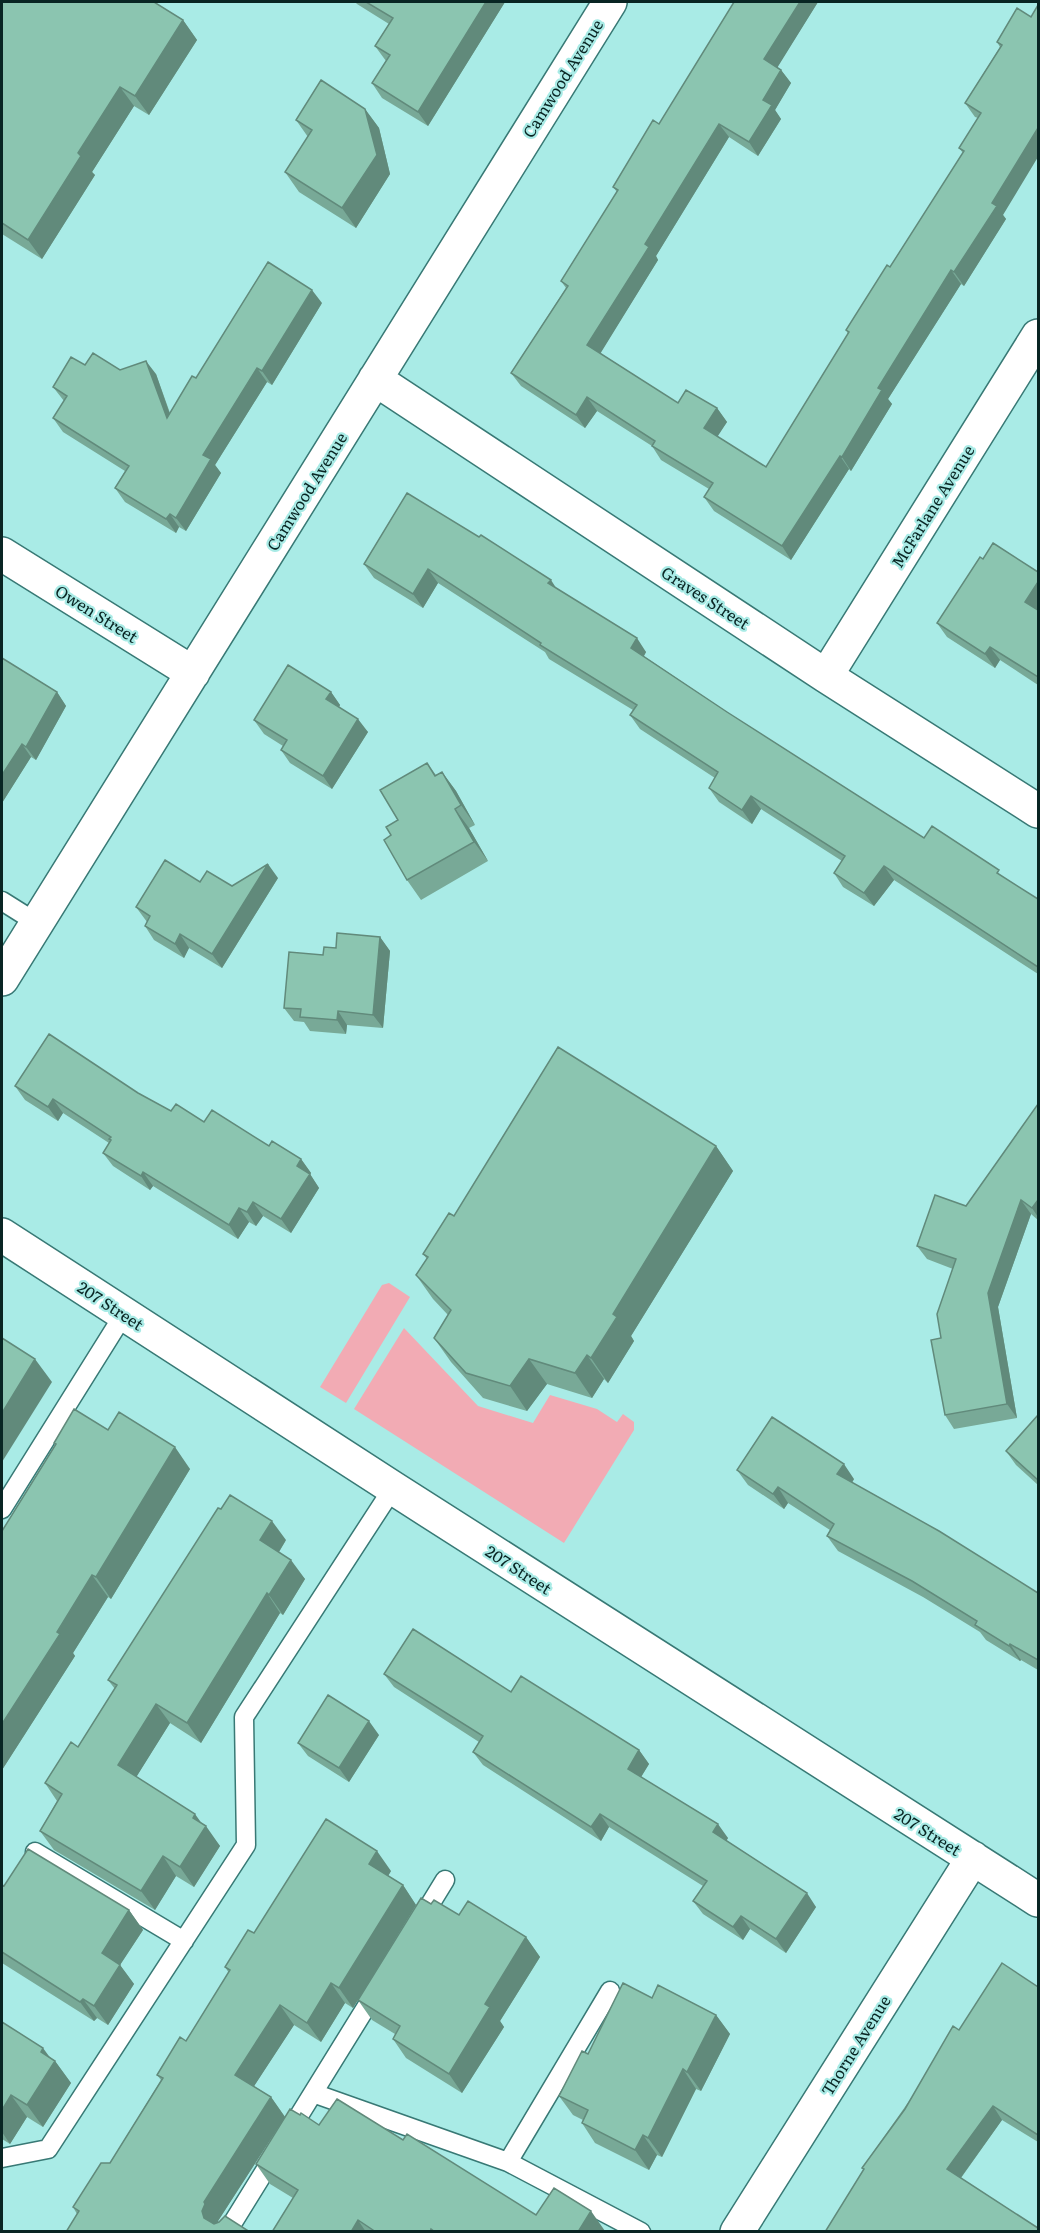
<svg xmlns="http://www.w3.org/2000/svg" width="1040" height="2233" viewBox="0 0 1040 2233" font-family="Literata,serif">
<rect width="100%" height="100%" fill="#a9ebe6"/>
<path fill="#f2abb4" d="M 389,1283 L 410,1297 L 346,1403 L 320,1387 L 382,1285 Z
M 404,1328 L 478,1406 L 533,1423 L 550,1395 L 597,1409 L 617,1422 L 623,1414 L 634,1422 L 634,1430 L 564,1543 L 354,1409 Z"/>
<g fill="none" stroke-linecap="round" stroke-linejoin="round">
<g stroke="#387975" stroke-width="21">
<path id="service" d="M 2,901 L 37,923
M 2,1509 L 124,1314
M 35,1852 L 184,1941
M 418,1924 L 445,1880
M 313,2093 L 508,2162 L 641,2232
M 2,2158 L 48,2149 L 246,1845 L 244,1717 L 393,1488
M 508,2162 L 610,1991
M 227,2232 L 378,1988"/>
</g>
<g stroke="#387975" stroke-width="36">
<path id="minor" d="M 375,379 L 826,676 L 1038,811
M 2,554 L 193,673
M 826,676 L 1038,336
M 2,979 L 610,2"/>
</g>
<g stroke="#387975" stroke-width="36">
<path id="tertiary" d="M 2,1235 L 393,1488 L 1038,1900
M 737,2232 L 973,1858"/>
</g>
<use href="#service" stroke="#fff" stroke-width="18"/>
<use href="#minor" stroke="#fff" stroke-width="33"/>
<use href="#tertiary" stroke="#fff" stroke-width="33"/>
</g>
<path fill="#78a997" d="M 2,2 L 183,20 L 197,40 L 149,115 L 134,106 L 92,172 L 95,175 L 42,259 L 2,234 Z
M 355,2 L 505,2 L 428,126 L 382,98 L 372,83 L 386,61 L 375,46 L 389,24 L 357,4 Z
M 818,2 L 777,67 L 781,70 L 791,83 L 775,110 L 781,119 L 758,156 L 729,137 L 656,256 L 658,260 L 600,353 L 678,403 L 717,408 L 727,422 L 717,436 L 766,467 L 848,334 L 846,330 L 890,267 L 963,153 L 959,148 L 978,118 L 975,117 L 965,103 L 1000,47 L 997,42 L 1017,8 L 1003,215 L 1006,219 L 964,286 L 961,284 L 888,399 L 892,404 L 851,471 L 849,469 L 791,560 L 714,511 L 704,497 L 709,489 L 661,460 L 652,446 L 597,411 L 585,428 L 521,386 L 511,373 L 566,288 L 561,281 L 617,192 L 613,187 L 659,124 Z
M 365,109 L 379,128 L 390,174 L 356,228 L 299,192 L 285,172 L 308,137 L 296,120 Z
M 322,303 L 272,385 L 267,382 L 215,465 L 221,473 L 186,531 L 179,527 L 176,533 L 125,502 L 115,488 L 125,471 L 63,432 L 53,418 L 64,401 L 53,387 L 85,365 L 156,374 L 170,413 L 196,378 Z
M 407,493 L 556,588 L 646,652 L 644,656 L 727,712 L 924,838 L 1003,877 L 1038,899 L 1038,974 L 894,880 L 874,906 L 843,887 L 834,873 L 842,861 L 761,809 L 752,824 L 719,802 L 709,788 L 715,778 L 640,729 L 630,715 L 633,710 L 549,659 L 545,652 L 438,583 L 423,608 L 374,578 L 364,564 Z
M 983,559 L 1038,572 L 1038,685 L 1000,660 L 995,668 L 947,637 L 937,623 Z
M 2,658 L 57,692 L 66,706 L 36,760 L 31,757 L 2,803 Z
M 331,692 L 340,705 L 339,707 L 368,732 L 332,789 L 290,763 L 281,750 L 283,746 L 264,734 L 254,720 Z
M 427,763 L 436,775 L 442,772 L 456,791 L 475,825 L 469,828 L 488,861 L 421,900 L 407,880 L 391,835 Z
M 278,878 L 222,968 L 189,948 L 184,958 L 154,940 L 145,926 L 147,922 L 136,907 L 200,882 L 232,886 Z
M 380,937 L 390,951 L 383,1028 L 347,1025 L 346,1034 L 310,1031 L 304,1022 L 294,1021 L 284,1008 L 323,955 L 336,948 Z
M 15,1086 L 138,1093 L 171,1111 L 269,1146 L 301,1159 L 311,1173 L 310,1174 L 319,1188 L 291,1233 L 263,1216 L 256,1226 L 249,1222 L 238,1239 L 153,1186 L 150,1190 L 113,1166 L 103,1153 L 109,1143 L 63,1113 L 58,1121 L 25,1100 Z
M 1038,1104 L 1038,1220 L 1031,1214 L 998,1307 L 1017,1418 L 954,1429 L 945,1415 L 941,1338 L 953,1269 L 927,1259 L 917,1246 L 966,1206 Z
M 716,1146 L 733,1171 L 631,1336 L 634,1341 L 608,1383 L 604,1379 L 592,1398 L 547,1384 L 527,1411 L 483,1398 L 451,1362 L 434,1338 L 448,1315 L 433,1299 L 416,1275 L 427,1259 L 423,1254 L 454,1216 Z
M 1038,1415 L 1038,1485 L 1016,1465 L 1006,1451 Z
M 108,1430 L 190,1469 L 111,1599 L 108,1597 L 73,1653 L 75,1656 L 2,1770 L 2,1531 L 55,1445 L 54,1443 Z
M 737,1470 L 854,1479 L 852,1483 L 1038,1593 L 1038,1670 L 1021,1660 L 1020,1661 L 986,1640 L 980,1632 L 923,1597 L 838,1551 L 827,1536 L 830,1530 L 788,1503 L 784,1509 L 748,1485 Z
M 286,1540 L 279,1552 L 305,1579 L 283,1615 L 280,1613 L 201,1743 L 170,1723 L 136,1777 L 201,1823 L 220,1846 L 194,1887 L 176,1876 L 155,1910 L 54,1850 L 40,1831 L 57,1801 L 45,1783 L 78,1747 L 115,1689 L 108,1680 Z
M 384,1674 L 511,1692 L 639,1750 L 649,1764 L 641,1777 L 728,1838 L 726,1841 L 816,1907 L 786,1953 L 750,1929 L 743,1940 L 703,1914 L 693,1901 L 703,1886 L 609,1827 L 601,1841 L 483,1765 L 473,1752 L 479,1742 L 394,1687 Z
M 379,1735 L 349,1782 L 308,1756 L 298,1743 Z
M 391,1871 L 388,1876 L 403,1885 L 416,1905 L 353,2008 L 345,2003 L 321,2042 L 294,2025 L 254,2086 L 271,2097 L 285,2117 L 218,2221 L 218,2222 L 77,2214 L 73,2207 L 110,2163 L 161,2080 L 157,2075 L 186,2041 L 229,1973 L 225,1967 L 254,1933 Z
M 2,1885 L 4,1886 L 129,1910 L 143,1930 L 120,1965 L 134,1984 L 108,2025 L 97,2018 L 94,2021 L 2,1963 Z
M 431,1904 L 459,1915 L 526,1937 L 540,1957 L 500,2021 L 504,2027 L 462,2093 L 406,2058 L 393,2039 L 395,2034 L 372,2020 L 358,2000 Z
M 1038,1987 L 1038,2142 L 1002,2120 L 961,2178 L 864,2170 L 862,2168 L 959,2030 Z
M 652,1998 L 716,2015 L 730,2034 L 701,2091 L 696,2089 L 662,2157 L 657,2155 L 649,2170 L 595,2143 L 582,2123 L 583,2120 L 573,2115 L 559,2096 L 588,2054 Z
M 2,2022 L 55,2061 L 71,2083 L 43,2127 L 27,2117 L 10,2144 L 2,2139 Z
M 300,2115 L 319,2125 L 403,2140 L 536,2215 L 605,2231 L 272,2232 L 293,2198 L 270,2184 L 256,2164 Z"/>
<path fill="#618a7b" d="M 486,2 L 505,2 L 428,126 L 418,112 Z
M 800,2 L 818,2 L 774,73 L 764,59 Z
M 183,20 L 197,40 L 149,115 L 135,96 Z
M 781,70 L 791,83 L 775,110 L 781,119 L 758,156 L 749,142 L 763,100 Z
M 120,87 L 134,106 L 92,172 L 95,175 L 42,259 L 28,240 L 78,153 Z
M 365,109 L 379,128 L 390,174 L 356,228 L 342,208 Z
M 719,124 L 729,137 L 656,256 L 658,260 L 597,359 L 587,345 L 645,244 Z
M 1038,128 L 1038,157 L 1003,215 L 1006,219 L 964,286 L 954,272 L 992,203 Z
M 951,270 L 961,284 L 888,399 L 892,404 L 851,471 L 842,457 L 878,388 Z
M 312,290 L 322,303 L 272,385 L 262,371 Z
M 146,361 L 156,374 L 176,432 L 167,418 Z
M 257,368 L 267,382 L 215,465 L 221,473 L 186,531 L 176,518 L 203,455 Z
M 587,397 L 597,411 L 585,428 L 576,415 Z
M 717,408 L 727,422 L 714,442 L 704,428 Z
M 840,456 L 849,469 L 791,560 L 782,546 Z
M 170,514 L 179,527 L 176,533 L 166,519 Z
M 428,569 L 438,583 L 423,608 L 413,594 Z
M 551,580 L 560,594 L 548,583 Z
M 1038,582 L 1038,610 L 1025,602 Z
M 637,638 L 646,652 L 641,661 L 631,648 Z
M 990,647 L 1000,660 L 995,668 L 985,654 Z
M 57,692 L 66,706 L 36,760 L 26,747 Z
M 331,692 L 340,705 L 336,713 L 326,699 Z
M 358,719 L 368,732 L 332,789 L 323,776 Z
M 22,744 L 31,757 L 2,803 L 2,775 Z
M 442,772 L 456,791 L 475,825 L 461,805 Z
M 751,796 L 761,809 L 752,824 L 742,810 Z
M 455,809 L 469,828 L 488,861 L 474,842 Z
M 268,864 L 278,878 L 222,968 L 212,954 Z
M 884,866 L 894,880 L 874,906 L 864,893 Z
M 180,934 L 189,948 L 184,958 L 175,944 Z
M 380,937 L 390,951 L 383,1028 L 373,1015 Z
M 338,1011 L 347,1025 L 346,1034 L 337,1020 Z
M 53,1099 L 63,1113 L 58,1121 L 48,1107 Z
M 716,1146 L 733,1171 L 631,1336 L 634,1341 L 608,1383 L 591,1358 L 613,1314 Z
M 301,1159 L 311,1173 L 310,1174 L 319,1188 L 291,1233 L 281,1219 L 297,1166 Z
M 143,1172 L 153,1186 L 150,1190 L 141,1176 Z
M 1021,1200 L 1031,1214 L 998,1307 L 1017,1418 L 1007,1404 L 988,1293 Z
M 1038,1200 L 1038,1217 L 1032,1208 Z
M 253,1202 L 263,1216 L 256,1226 L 247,1212 Z
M 239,1208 L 249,1222 L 238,1239 L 229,1225 Z
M 587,1355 L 604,1379 L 592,1398 L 575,1373 Z
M 35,1359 L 52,1382 L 2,1462 L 2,1413 Z
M 529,1359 L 547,1384 L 527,1411 L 510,1386 Z
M 175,1447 L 190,1469 L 111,1599 L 96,1577 Z
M 844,1464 L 854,1479 L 847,1490 L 837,1474 Z
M 778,1487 L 788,1503 L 784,1509 L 773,1494 Z
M 272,1521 L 286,1540 L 274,1560 L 260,1540 Z
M 291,1560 L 305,1579 L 283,1615 L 269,1595 Z
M 92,1575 L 108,1597 L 73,1653 L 75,1656 L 2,1770 L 2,1724 Z
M 267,1593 L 280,1613 L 201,1743 L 187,1723 Z
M 1010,1644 L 1021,1660 L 1020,1661 L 1009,1646 Z
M 156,1704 L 170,1723 L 132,1784 L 118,1765 Z
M 369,1721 L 379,1735 L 349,1782 L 339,1768 Z
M 639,1750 L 649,1764 L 638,1782 L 628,1769 Z
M 195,1814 L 205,1828 L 206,1826 L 220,1846 L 194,1887 L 180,1867 L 193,1818 Z
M 600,1814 L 609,1827 L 601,1841 L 591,1827 Z
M 718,1824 L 728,1838 L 723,1846 L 713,1832 Z
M 377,1851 L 391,1871 L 383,1884 L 369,1864 Z
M 163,1856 L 176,1876 L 155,1910 L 141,1891 Z
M 403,1885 L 416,1905 L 353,2008 L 339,1988 Z
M 807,1893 L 816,1907 L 786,1953 L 776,1939 Z
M 129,1910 L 143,1930 L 120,1965 L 134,1984 L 108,2025 L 94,2006 L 102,1953 Z
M 741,1916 L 750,1929 L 743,1940 L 733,1927 Z
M 526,1937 L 540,1957 L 500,2021 L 504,2027 L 462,2093 L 449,2074 L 485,2004 Z
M 331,1983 L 345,2003 L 321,2042 L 307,2023 Z
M 83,1999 L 97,2018 L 94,2021 L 80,2002 Z
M 280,2005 L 294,2025 L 249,2094 L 235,2075 Z
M 716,2015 L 730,2034 L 701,2091 L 687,2072 Z
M 43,2048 L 54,2063 L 55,2061 L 71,2083 L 43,2127 L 27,2105 L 41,2052 Z
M 683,2069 L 696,2089 L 662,2157 L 648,2138 Z
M 11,2095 L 27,2117 L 10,2144 L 2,2132 L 2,2110 Z
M 271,2097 L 285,2117 L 218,2221 L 219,2223 L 216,2232 L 204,2218 L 202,2211 L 204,2202 Z
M 993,2106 L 1002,2120 L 957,2183 L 947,2169 Z
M 643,2135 L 657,2155 L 649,2170 L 635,2150 Z
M 591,2211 L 605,2231 L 604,2232 L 578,2232 Z
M 358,2220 L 366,2232 L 351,2232 Z"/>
<path fill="#8bc5b0" stroke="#618a7b" stroke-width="1.5" d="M 2,2 L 154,2 L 183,20 L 135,96 L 120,87 L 78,153 L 81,156 L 28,240 L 2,223 Z
M 366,2 L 486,2 L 418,112 L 372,83 L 390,55 L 375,46 L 393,18 Z
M 734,2 L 800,2 L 764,59 L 781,70 L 763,100 L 772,105 L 749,142 L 719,124 L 645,244 L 649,247 L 587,345 L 678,403 L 686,390 L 717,408 L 704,428 L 766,467 L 849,332 L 846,330 L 887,265 L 890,267 L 964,151 L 959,148 L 981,113 L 965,103 L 1002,45 L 997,42 L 1017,8 L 1031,17 L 1038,5 L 1038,128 L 992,203 L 997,206 L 954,272 L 951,270 L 878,388 L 882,390 L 842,457 L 840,456 L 782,546 L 704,497 L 713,483 L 652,446 L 655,441 L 587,397 L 576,415 L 511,373 L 568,286 L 561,281 L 618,190 L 613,187 L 653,120 L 659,124 Z
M 321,80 L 365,109 L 377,155 L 342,208 L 285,172 L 312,130 L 296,120 Z
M 268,262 L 312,290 L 262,371 L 257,368 L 203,455 L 211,459 L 176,518 L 170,514 L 166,519 L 115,488 L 129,466 L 53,418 L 67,396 L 53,387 L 71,357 L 85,365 L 93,353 L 120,370 L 146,361 L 167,418 L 192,376 L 196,378 Z
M 407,493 L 479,537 L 481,535 L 551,580 L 548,583 L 637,638 L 631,648 L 727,712 L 924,838 L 932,826 L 999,870 L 997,873 L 1038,899 L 1038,967 L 884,866 L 864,893 L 834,873 L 845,856 L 751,796 L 742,810 L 709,788 L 718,772 L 630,715 L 637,705 L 540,645 L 541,643 L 428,569 L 413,594 L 364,564 Z
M 993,543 L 1038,572 L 1038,582 L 1025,602 L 1038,610 L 1038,677 L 990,647 L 985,654 L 937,623 L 980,557 L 983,559 Z
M 2,658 L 57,692 L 26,747 L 22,744 L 2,775 Z
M 288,665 L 331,692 L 326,699 L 358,719 L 323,776 L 281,750 L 287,740 L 254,720 Z
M 427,763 L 435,776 L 442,772 L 461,805 L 455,809 L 474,842 L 407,880 L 384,840 L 391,835 L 386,827 L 398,820 L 380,790 Z
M 165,860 L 200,882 L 207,871 L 232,886 L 268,864 L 212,954 L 180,934 L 175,944 L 145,926 L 150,916 L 136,907 Z
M 337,933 L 380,937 L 373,1015 L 338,1011 L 337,1020 L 300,1017 L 301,1009 L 284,1008 L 289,952 L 323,955 L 324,947 L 336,948 Z
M 49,1034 L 138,1093 L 171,1111 L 176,1104 L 204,1122 L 212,1110 L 269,1146 L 272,1141 L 301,1159 L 297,1166 L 310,1174 L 281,1219 L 253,1202 L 247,1212 L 239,1208 L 229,1225 L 143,1172 L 141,1176 L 103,1153 L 111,1140 L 109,1139 L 111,1137 L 53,1099 L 48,1107 L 15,1086 Z
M 558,1047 L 716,1146 L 613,1314 L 617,1317 L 591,1358 L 587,1355 L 575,1373 L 529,1359 L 510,1386 L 466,1373 L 434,1338 L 451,1310 L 416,1275 L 428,1257 L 423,1254 L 449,1213 L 454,1216 Z
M 1038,1104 L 1038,1200 L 1032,1208 L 1021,1200 L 988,1293 L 1007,1404 L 945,1415 L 931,1340 L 941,1338 L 937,1314 L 956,1259 L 917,1246 L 935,1195 L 966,1206 Z
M 2,1338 L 35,1359 L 2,1413 Z
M 74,1409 L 108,1430 L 119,1412 L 175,1447 L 96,1577 L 92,1575 L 57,1632 L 60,1634 L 2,1724 L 2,1531 L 56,1444 L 54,1443 Z
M 1038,1415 L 1038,1480 L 1006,1451 Z
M 772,1417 L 844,1464 L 837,1474 L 939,1531 L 1038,1593 L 1038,1660 L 1010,1644 L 1009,1646 L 975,1625 L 977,1621 L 912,1581 L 827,1536 L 834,1524 L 778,1487 L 773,1494 L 737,1470 Z
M 230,1495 L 272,1521 L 260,1540 L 291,1560 L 269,1595 L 267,1593 L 187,1723 L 156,1704 L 118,1765 L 195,1814 L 193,1818 L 206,1826 L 180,1867 L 163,1856 L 141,1891 L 40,1831 L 62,1794 L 45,1783 L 71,1742 L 78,1747 L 117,1685 L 108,1680 L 218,1508 L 221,1509 Z
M 413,1629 L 511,1692 L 521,1676 L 639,1750 L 628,1769 L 718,1824 L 713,1832 L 807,1893 L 776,1939 L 741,1916 L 733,1927 L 693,1901 L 707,1881 L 600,1814 L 591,1827 L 473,1752 L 483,1736 L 384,1674 Z
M 328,1695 L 369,1721 L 339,1768 L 298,1743 Z
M 326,1819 L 377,1851 L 369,1864 L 403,1885 L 339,1988 L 331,1983 L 307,2023 L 280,2005 L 235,2075 L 271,2097 L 204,2202 L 205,2204 L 202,2211 L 204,2218 L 214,2224 L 219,2222 L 225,2216 L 250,2232 L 66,2232 L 79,2211 L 73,2207 L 101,2163 L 110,2163 L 163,2078 L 157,2075 L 180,2037 L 186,2041 L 230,1970 L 225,1967 L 248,1930 L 254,1933 Z
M 28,1849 L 129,1910 L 102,1953 L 120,1965 L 94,2006 L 83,1999 L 80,2002 L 2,1952 L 2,1885 L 4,1886 Z
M 421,1898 L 431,1904 L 434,1900 L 459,1915 L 468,1901 L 526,1937 L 485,2004 L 490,2007 L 449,2074 L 393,2039 L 400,2026 L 358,2000 Z
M 1002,1963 L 1038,1987 L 1038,2135 L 993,2106 L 947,2169 L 1038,2228 L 1038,2232 L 825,2232 L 864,2169 L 862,2168 L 905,2109 L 953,2026 L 959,2030 Z
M 623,1983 L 652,1998 L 658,1985 L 716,2015 L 687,2072 L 683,2069 L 648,2138 L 643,2135 L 635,2150 L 582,2123 L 588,2110 L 559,2096 L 582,2051 L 588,2054 Z
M 2,2022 L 43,2048 L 41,2052 L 55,2061 L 27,2105 L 11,2095 L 2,2110 Z
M 337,2099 L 403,2140 L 407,2134 L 536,2215 L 554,2188 L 591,2211 L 578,2232 L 435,2232 L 431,2229 L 430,2232 L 376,2232 L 358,2220 L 351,2232 L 272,2232 L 298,2190 L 256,2164 L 290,2109 L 300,2115 L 301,2113 L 319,2125 Z"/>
<g text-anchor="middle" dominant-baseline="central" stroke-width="4.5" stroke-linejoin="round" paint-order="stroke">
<g font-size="16" fill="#092523" stroke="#a9ebe6">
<text transform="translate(562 78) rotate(-58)">Camwood Avenue</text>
<text transform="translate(306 491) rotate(-58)">Camwood Avenue</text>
<text transform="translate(932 506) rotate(-58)">McFarlane Avenue</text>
<text transform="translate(706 597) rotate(33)">Graves Street</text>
<text transform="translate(97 613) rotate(32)">Owen Street</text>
<text transform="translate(111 1305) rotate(33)">207 Street</text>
<text transform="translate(519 1569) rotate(33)">207 Street</text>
<text transform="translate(928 1831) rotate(32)">207 Street</text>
<text transform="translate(855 2045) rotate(-58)">Thorne Avenue</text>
</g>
</g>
<rect width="1040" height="2233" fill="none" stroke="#092523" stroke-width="6"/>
</svg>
